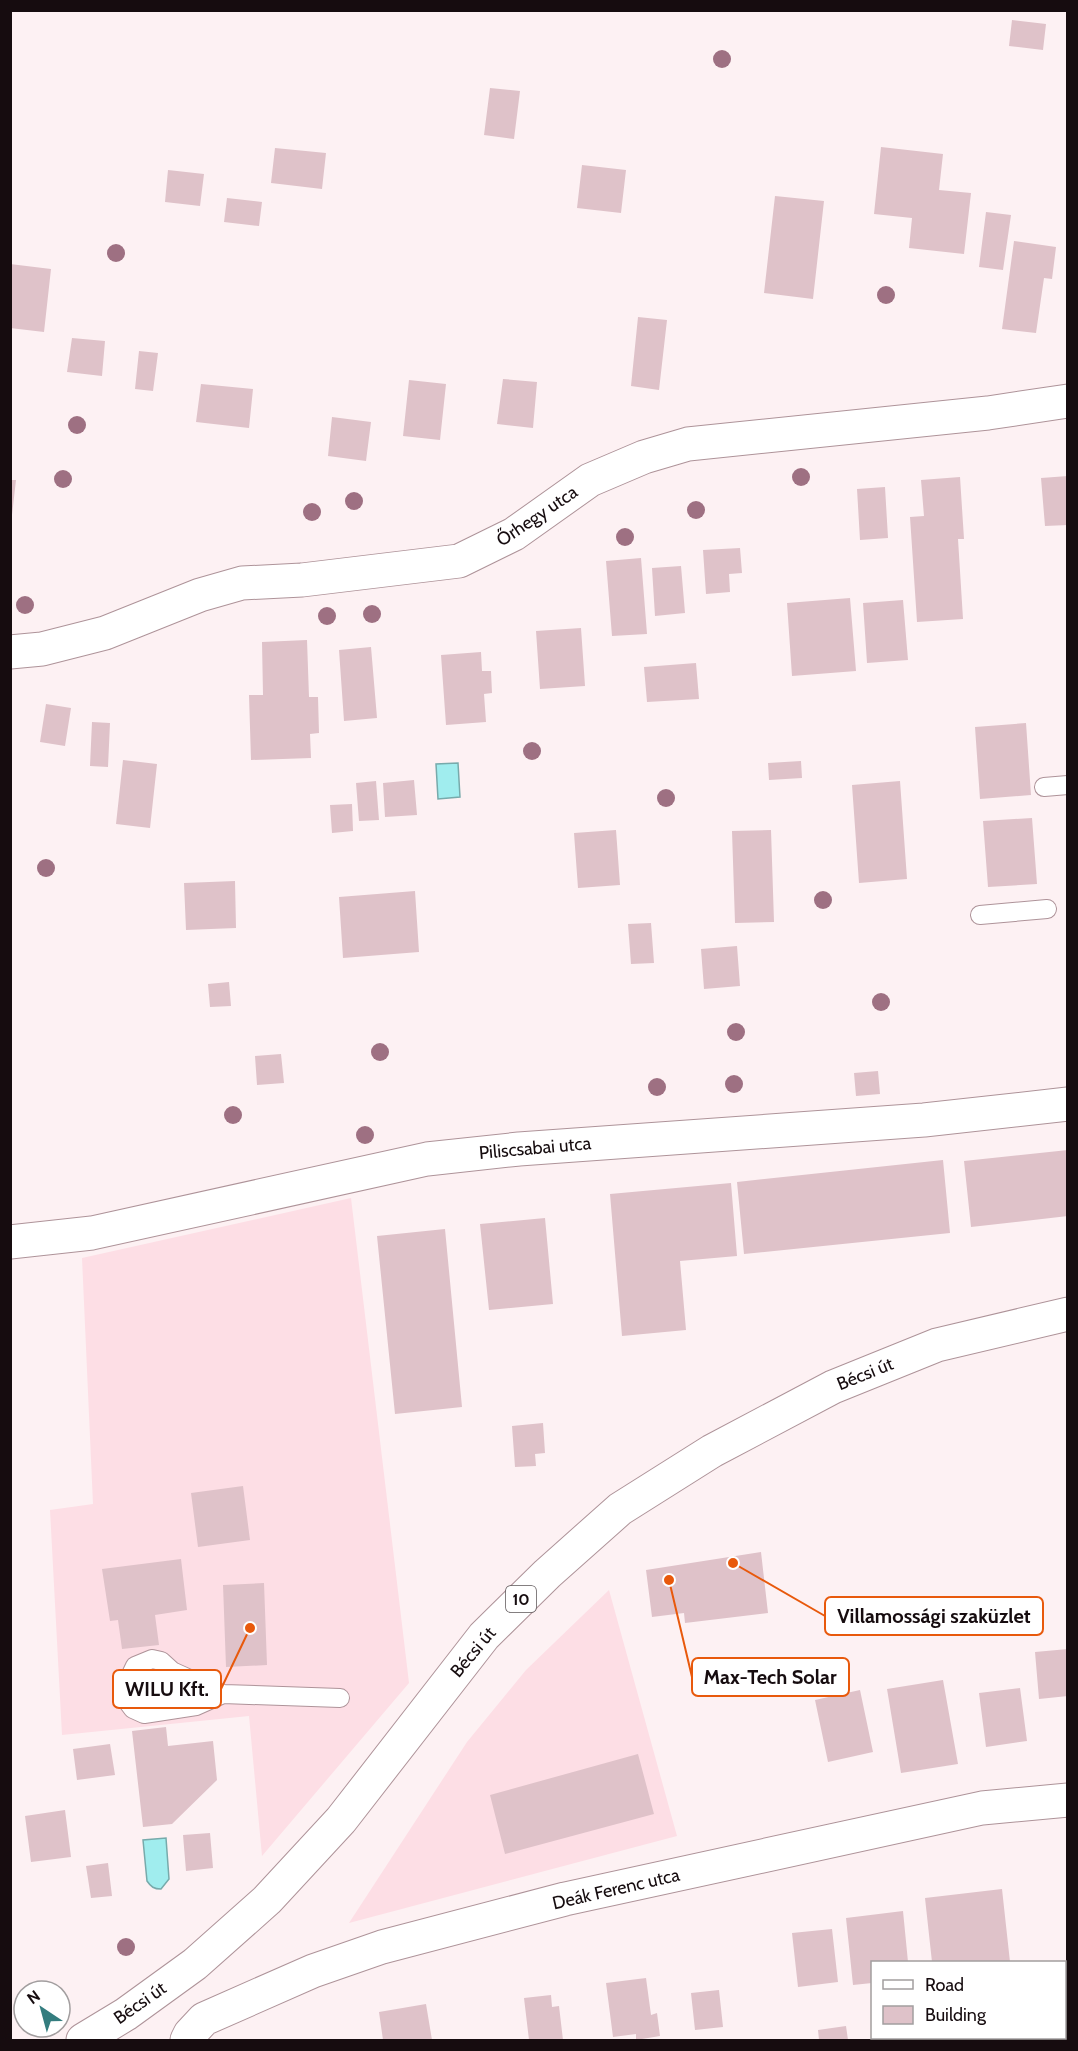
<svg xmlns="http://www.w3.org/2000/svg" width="1078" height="2051" viewBox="0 0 1078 2051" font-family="Cabin,sans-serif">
<rect width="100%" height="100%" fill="#fdf1f3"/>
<path fill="#fddee5" d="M 351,1198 L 409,1683 L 262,1856 L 249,1716 L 62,1735 L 50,1510 L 93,1504 L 82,1258 Z
M 609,1590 L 677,1836 L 349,1923 L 467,1742 L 526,1670 Z"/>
<path fill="#a0edee" stroke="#77aaab" stroke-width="1.5" d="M 458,763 L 460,797 L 438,799 L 436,764 Z
M 166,1838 L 169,1879 L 161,1889 C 154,1889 151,1887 147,1881 L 143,1840 Z"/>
<path fill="#dfc2c9" d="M 1012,20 L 1046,24 L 1043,50 L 1009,46 Z
M 490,88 L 520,91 L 514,139 L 484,135 Z
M 881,147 L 943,154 L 939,190 L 971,193 L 964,254 L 909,248 L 912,218 L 874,214 Z
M 275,148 L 326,153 L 322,189 L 271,183 Z
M 582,165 L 626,170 L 621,213 L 577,208 Z
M 168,170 L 204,174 L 200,206 L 165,202 Z
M 775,196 L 824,201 L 813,299 L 764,293 Z
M 227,198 L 262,202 L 259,226 L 224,222 Z
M 986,212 L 1011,215 L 1003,270 L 979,267 Z
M 1014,241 L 1056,247 L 1052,279 L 1044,278 L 1036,333 L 1002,329 Z
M 10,264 L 51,269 L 44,332 L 10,328 Z
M 638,317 L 667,320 L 659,390 L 631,386 Z
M 72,338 L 105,341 L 102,376 L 67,372 Z
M 139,351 L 158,353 L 153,391 L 135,389 Z
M 503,379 L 537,382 L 533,428 L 497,424 Z
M 409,380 L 446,384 L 440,440 L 403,436 Z
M 201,384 L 253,389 L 249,428 L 196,422 Z
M 332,417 L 371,422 L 366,461 L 328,456 Z
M 1068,476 L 1068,525 L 1045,526 L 1041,478 Z
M 960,477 L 964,539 L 958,539 L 963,619 L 917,622 L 910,517 L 924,516 L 921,480 Z
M 10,480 L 16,480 L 12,515 L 10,515 Z
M 885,487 L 888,538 L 860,540 L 857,489 Z
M 740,548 L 742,573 L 729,574 L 730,592 L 706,594 L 703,550 Z
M 641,558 L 647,634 L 612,636 L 606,561 Z
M 681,566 L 685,613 L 655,616 L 652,568 Z
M 850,598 L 856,671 L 792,676 L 787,603 Z
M 903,600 L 908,660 L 867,663 L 863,603 Z
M 581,628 L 585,686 L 540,689 L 536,631 Z
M 307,640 L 309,697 L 318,697 L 319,733 L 310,734 L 311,758 L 251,760 L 249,695 L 263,695 L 262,642 Z
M 371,647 L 377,718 L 344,721 L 339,650 Z
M 481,652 L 482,671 L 491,671 L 492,693 L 484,694 L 486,722 L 446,725 L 441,655 Z
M 696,663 L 699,699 L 647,702 L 644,667 Z
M 46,704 L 71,708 L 65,746 L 40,742 Z
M 92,722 L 110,723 L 108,767 L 90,766 Z
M 1026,723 L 1031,795 L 980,799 L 975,727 Z
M 123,760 L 157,764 L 150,828 L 116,824 Z
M 801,761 L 802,778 L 769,780 L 768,763 Z
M 414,780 L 417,815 L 385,817 L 383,783 Z
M 376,781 L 379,820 L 359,821 L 356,783 Z
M 900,781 L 907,879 L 859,883 L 852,785 Z
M 352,804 L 353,831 L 332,833 L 330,805 Z
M 1032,818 L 1037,884 L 988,887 L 983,821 Z
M 616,830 L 620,885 L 578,888 L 574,833 Z
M 771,830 L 774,922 L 735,923 L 732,831 Z
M 235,881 L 236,928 L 186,930 L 184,883 Z
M 415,891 L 419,952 L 343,958 L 339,897 Z
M 651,923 L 654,963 L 631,964 L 628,924 Z
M 737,946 L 740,986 L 704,989 L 701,949 Z
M 229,982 L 231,1006 L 210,1007 L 208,984 Z
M 281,1054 L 284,1083 L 257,1085 L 255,1056 Z
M 878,1071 L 880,1094 L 856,1096 L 854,1073 Z
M 1068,1150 L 1068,1216 L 971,1227 L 964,1161 Z
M 943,1160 L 950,1233 L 744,1254 L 737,1182 Z
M 731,1183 L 737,1256 L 680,1261 L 686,1330 L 622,1336 L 610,1194 Z
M 545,1218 L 553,1304 L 489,1310 L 480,1224 Z
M 445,1229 L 462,1407 L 395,1414 L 377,1236 Z
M 543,1423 L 545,1453 L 535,1454 L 536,1466 L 515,1467 L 512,1426 Z
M 243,1486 L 250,1540 L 198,1547 L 191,1493 Z
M 761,1552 L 768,1613 L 685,1623 L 684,1613 L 652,1617 L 646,1570 Z
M 181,1559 L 187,1610 L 155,1615 L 159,1645 L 122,1649 L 118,1620 L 110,1621 L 102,1569 Z
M 264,1583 L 267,1665 L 226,1667 L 223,1585 Z
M 1068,1649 L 1068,1696 L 1039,1699 L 1035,1652 Z
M 943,1680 L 958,1764 L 901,1773 L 887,1689 Z
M 1020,1688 L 1027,1741 L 986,1747 L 979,1693 Z
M 860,1690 L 873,1752 L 828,1762 L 815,1700 Z
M 166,1727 L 168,1746 L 213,1741 L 217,1780 L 172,1824 L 143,1827 L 132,1731 Z
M 110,1744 L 115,1775 L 77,1780 L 73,1749 Z
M 638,1754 L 654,1814 L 505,1854 L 490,1795 Z
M 65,1810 L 71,1857 L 31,1862 L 25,1816 Z
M 210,1833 L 213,1868 L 186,1871 L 183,1835 Z
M 108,1863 L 112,1896 L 91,1898 L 86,1866 Z
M 1002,1889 L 1010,1962 L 932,1962 L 925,1898 Z
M 903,1911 L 908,1962 L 872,1962 L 872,1983 L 853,1985 L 846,1918 Z
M 832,1929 L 838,1982 L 798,1987 L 792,1933 Z
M 646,1978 L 651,2015 L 657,2013 L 660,2036 L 636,2040 L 636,2034 L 613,2037 L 606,1983 Z
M 719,1990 L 723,2027 L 695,2030 L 691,1993 Z
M 551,1995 L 552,2007 L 559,2006 L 563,2040 L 529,2040 L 524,1998 Z
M 426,2004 L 432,2040 L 383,2040 L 379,2012 Z
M 846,2026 L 848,2040 L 819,2040 L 818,2030 Z"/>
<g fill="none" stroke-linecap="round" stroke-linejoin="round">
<g stroke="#ae9399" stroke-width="20">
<path id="service" d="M 1044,787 L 1068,785
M 980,915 L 1047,909
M 223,1694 L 196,1706 L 144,1714 L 133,1709 L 127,1701 L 126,1685 L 135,1666 L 152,1659 L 161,1661 L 172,1671 L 223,1694 L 340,1698"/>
</g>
<g stroke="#ae9399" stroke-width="35">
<path id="minor" d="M 10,652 L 42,649 L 105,633 L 200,595 L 242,583 L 302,580 L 459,561 L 514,534 L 590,480 L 644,457 L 688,444 L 988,413 L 1068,401
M 10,1242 L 92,1233 L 427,1159 L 519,1149 L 924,1120 L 1068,1104
M 187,2040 L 190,2034 L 204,2019 L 313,1971 L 382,1947 L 565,1899 L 982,1808 L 1068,1800"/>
</g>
<g stroke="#ae9399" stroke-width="35">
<path id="primary" d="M 83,2040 L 126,2014 L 195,1964 L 267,1900 L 341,1820 L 484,1636 L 547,1574 L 620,1509 L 712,1451 L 833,1387 L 937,1345 L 1068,1314"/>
</g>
<use href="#service" stroke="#fff" stroke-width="18"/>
<use href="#minor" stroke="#fff" stroke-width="33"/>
<use href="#primary" stroke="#fff" stroke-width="33"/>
</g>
<g fill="#9e7082">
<circle cx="722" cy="59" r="9"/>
<circle cx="116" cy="253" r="9"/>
<circle cx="886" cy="295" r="9"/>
<circle cx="77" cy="425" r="9"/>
<circle cx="801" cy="477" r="9"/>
<circle cx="63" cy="479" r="9"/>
<circle cx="354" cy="501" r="9"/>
<circle cx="696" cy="510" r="9"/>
<circle cx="312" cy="512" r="9"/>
<circle cx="625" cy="537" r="9"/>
<circle cx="25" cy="605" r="9"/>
<circle cx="372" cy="614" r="9"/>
<circle cx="327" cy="616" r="9"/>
<circle cx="532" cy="751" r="9"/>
<circle cx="666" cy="798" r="9"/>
<circle cx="46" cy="868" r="9"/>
<circle cx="823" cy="900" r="9"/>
<circle cx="881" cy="1002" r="9"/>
<circle cx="736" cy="1032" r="9"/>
<circle cx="380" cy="1052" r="9"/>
<circle cx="734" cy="1084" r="9"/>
<circle cx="657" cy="1087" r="9"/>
<circle cx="233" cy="1115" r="9"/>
<circle cx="365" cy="1135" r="9"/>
<circle cx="126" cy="1947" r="9"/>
</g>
<g text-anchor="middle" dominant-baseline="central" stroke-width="6" stroke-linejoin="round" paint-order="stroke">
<rect fill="#fff" stroke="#5c5557" stroke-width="1.5" x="506" y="1586" width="30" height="26" rx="4.5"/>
<g font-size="16" font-weight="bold" fill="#160c0f">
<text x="521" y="1599">10</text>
</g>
<g font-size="18" fill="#160c0f" stroke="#fff">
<text transform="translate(537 516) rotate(-34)">Őrhegy utca</text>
<text transform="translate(535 1148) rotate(-5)">Piliscsabai utca</text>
<text transform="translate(865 1374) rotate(-22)">Bécsi út</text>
<text transform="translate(473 1652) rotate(-50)">Bécsi út</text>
<text transform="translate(616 1889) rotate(-13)">Deák Ferenc utca</text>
<text transform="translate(140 2003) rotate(-35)">Bécsi út</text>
</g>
</g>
<path fill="none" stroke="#e8590c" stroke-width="2" d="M733 1563L825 1616M669 1580L692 1677M250 1628L221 1689"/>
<g fill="#e8590c" stroke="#fff" stroke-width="2">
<circle cx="733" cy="1563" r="6"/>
<circle cx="669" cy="1580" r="6"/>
<circle cx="250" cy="1628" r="6"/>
</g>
<g fill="#fff" stroke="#e8590c" stroke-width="2">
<rect x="825" y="1597" width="218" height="38" rx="6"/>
<rect x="692" y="1658" width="157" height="38" rx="6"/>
<rect x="113" y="1670" width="108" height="38" rx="6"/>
</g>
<g font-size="20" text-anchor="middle" font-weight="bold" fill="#160c0f">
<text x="934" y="1623">Villamossági szaküzlet</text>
<text x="770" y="1684">Max-Tech Solar</text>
<text x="167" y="1696">WILU Kft.</text>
</g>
<rect width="1078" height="2051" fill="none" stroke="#160c0f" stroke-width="24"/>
<rect x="871" y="1961" width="195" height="78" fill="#ffffff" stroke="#a29e9f" stroke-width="1.5"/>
<rect x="883" y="1980" width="30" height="9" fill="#ffffff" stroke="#a29e9f" stroke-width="1.5"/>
<text x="925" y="1991" font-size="18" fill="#160c0f">Road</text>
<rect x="883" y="2006" width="30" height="18" fill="#dfc2c9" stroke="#a29e9f" stroke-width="1.5"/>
<text x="925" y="2021" font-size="18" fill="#160c0f">Building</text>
<g transform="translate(42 2009) rotate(324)"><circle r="28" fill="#ffffff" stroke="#a29e9f" stroke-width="1.5"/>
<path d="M0-4.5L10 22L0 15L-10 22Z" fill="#347d7f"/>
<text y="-9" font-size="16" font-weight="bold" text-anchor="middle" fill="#160c0f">N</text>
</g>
</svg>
